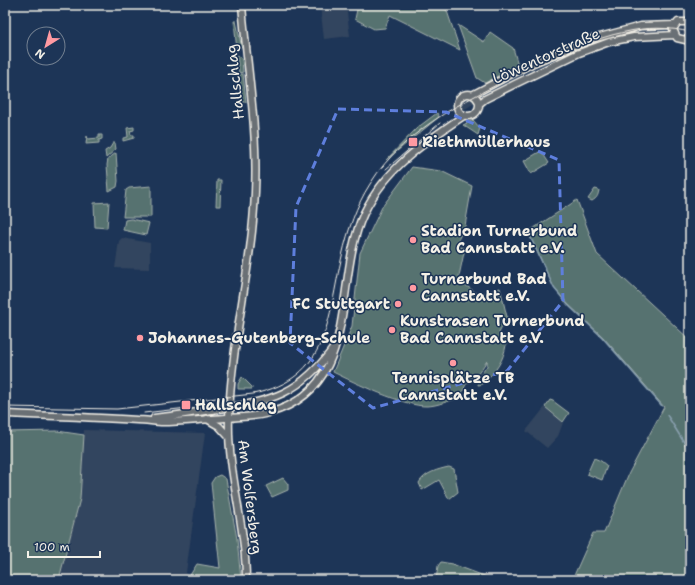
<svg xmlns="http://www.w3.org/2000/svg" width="695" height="585" viewBox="0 0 695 585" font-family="'Shantell Sans',sans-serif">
<rect width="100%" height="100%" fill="#1d3557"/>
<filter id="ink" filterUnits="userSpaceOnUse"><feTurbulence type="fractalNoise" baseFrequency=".025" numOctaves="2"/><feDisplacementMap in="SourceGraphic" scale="8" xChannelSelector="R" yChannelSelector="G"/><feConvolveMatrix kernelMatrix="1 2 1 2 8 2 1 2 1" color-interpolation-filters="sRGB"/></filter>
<g filter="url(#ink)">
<path fill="#33455e" d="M 320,5 L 350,5 L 347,13 L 350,36 L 324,39 Z
M 681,25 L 690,28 L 690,36 L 680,34 L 677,30 L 677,28 Z
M 662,27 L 659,33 L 622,36 L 555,61 L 549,59 L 593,40 L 628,30 Z
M 465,98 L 473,99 L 475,103 L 463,110 L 461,103 Z
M 122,238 L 150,243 L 150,269 L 115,268 L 119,241 Z
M 545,407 L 563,423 L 558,436 L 547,448 L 526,431 Z
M 84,430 L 205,433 L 185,580 L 59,579 L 80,499 Z"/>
<path fill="#577270" stroke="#a6b2ac" d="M 358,5 L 440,5 L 447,11 L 460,50 L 390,15 L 385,28 L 374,29 L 355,19 Z
M 234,21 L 236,21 L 241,44 L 241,47 L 237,51 Z
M 458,25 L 484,42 L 490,32 L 513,48 L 518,65 L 485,83 L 477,78 Z
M 237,55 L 242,59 L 243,72 L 239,73 Z
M 239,74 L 243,74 L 246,102 L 242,102 Z
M 437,113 L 439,117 L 386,160 L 417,128 Z
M 473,120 L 480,128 L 478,135 L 463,125 Z
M 134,127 L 134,130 L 130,131 L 131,135 L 134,135 L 134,138 L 123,141 L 123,138 L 128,137 L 127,128 Z
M 99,135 L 102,135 L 102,139 L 99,140 L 99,143 L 86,144 L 87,136 L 88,139 L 99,138 Z
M 113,143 L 115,143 L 116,149 L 106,158 L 105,151 L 110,148 Z
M 541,151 L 549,163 L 531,174 L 524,161 Z
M 116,153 L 118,181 L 117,187 L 109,191 L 107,165 L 108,159 Z
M 412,167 L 441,171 L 472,186 L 465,226 L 455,246 L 465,248 L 459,276 L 464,284 L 479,295 L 500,288 L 507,317 L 499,333 L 507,339 C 505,355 500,367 488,378 C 485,381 483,385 478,385 L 480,376 L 487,366 L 487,361 L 475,378 L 466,384 L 460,398 C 450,400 437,406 427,406 C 406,407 353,382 333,372 L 352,326 L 360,253 L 382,207 Z
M 217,180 L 221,180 L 220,206 L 216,206 Z
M 151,186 L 151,217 L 123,217 L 126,190 L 129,188 Z
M 595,189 L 599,190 C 598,196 597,198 592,201 L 588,199 Z
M 577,200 L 597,254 L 690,340 L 690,580 L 599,579 L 572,580 L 593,533 L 604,533 L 629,473 L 664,407 L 603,337 L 568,304 L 554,288 L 528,232 Z
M 109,202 L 107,228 L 95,227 L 94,203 Z
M 131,219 L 149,223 L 146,235 L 123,230 L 125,220 Z
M 242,377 L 252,387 L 252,389 L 238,389 L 238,384 Z
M 550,400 L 553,401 L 569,413 L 563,422 L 545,407 Z
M 57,431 L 84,435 L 80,499 L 59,579 L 65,580 L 5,580 L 5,432 Z
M 594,458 L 601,461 L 607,466 L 602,480 L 587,474 Z
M 449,467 L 454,469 L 458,492 L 449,499 L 439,480 L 422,490 L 419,483 C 424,473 439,469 449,467 Z
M 220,475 L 226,479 L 237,539 L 241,580 L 187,580 L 197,564 L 220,568 L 211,483 L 215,477 Z
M 283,478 L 288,484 L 288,490 L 272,497 L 266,486 Z
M 441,562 L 452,564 L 495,580 L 436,580 L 438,566 Z"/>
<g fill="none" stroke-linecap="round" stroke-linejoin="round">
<path stroke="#89a0af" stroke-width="1.5" d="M 529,234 L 554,288 L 568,305 L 602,337 L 662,406
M 667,415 L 690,452"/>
<g stroke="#f4f1e8" stroke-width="9">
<path id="major" d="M 242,5 C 247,67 258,130 255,192 C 252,268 231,342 229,418 C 227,472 246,525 246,580
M 690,22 L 678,22 L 673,29 L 677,38 L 690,41
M457 105a11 11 0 1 1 22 0a11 11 0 1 1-22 0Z
M 472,95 L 533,63 L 592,39 L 641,26 L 674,25
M 479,104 L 485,99 L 515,84 L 579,53 L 609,42 L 634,37 L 675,35
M 5,414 C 49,416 93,417 137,420 C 146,420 155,422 163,422 C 179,422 196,420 212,419 C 231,417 251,418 269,413 C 363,387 332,281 364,213 C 385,169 426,141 465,115
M 154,418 C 175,416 196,412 218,409 C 272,402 301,393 334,347
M 207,419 L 219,426 L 229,437"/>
</g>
<use href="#major" stroke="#6b6f75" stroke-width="6"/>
<path stroke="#f4f1e8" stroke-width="1" d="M 386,169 L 440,123
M 5,407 L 117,409 L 253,394 C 330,378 327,319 342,256 C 348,230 356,206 370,184 C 406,126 475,95 534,67 C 563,54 593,38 625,32 C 646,27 669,27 690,32
M 144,413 L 187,408"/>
</g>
</g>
<path fill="none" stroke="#5e7fdd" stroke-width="3" stroke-dasharray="8 5" stroke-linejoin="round" d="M 338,109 L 446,112 L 559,160 L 563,301 L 507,371 L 373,408 L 290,343 L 296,207 Z"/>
<g fill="#ff9aa2" stroke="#1d3557" stroke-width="1.5">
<rect x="408" y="137" width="10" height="10" rx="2"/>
<circle cx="413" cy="240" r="4"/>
<circle cx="413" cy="288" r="4"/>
<circle cx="398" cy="304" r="4"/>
<circle cx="392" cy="330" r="4"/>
<circle cx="140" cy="338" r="4"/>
<circle cx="453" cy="363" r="4"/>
<rect x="181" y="400" width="10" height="10" rx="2"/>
</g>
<g text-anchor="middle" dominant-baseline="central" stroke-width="3" stroke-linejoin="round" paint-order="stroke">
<g font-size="15" fill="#f4f1e8" stroke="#1d3557">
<text transform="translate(546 56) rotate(-24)">Löwentorstraße</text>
<text transform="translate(235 82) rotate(-96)">Hallschlag</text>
<text transform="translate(250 497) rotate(83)">Am Wolfersberg</text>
</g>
<g font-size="15" font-weight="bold" fill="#f4f1e8" stroke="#1d3557" text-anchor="start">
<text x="422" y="142">Riethmüllerhaus</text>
<text x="421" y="231">Stadion Turnerbund<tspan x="421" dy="17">Bad Cannstatt e.V.</tspan></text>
<text x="421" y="279">Turnerbund Bad<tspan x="421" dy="17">Cannstatt e.V.</tspan></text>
<text x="390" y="304" text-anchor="end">FC Stuttgart</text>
<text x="400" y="321">Kunstrasen Turnerbund<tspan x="400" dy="17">Bad Cannstatt e.V.</tspan></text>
<text x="148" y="338">Johannes-Gutenberg-Schule</text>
<text x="453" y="378" text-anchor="middle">Tennisplätze TB<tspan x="453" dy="17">Cannstatt e.V.</tspan></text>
<text x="195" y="405">Hallschlag</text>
</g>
</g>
<rect width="695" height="585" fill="none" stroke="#1d3557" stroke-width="20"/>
<rect x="10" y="10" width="675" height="565" fill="none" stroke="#f4f1e8" stroke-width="1.5" filter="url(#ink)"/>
<g transform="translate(46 46) rotate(217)"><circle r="19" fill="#1d3557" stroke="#738091"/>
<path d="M0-3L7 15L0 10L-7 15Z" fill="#ff9aa2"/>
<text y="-6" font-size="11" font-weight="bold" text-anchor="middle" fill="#f4f1e8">N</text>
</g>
<path d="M28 551v6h72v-6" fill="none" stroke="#f4f1e8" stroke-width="2"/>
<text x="34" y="551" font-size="12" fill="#f4f1e8" stroke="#1d3557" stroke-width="3" paint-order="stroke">100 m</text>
</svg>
